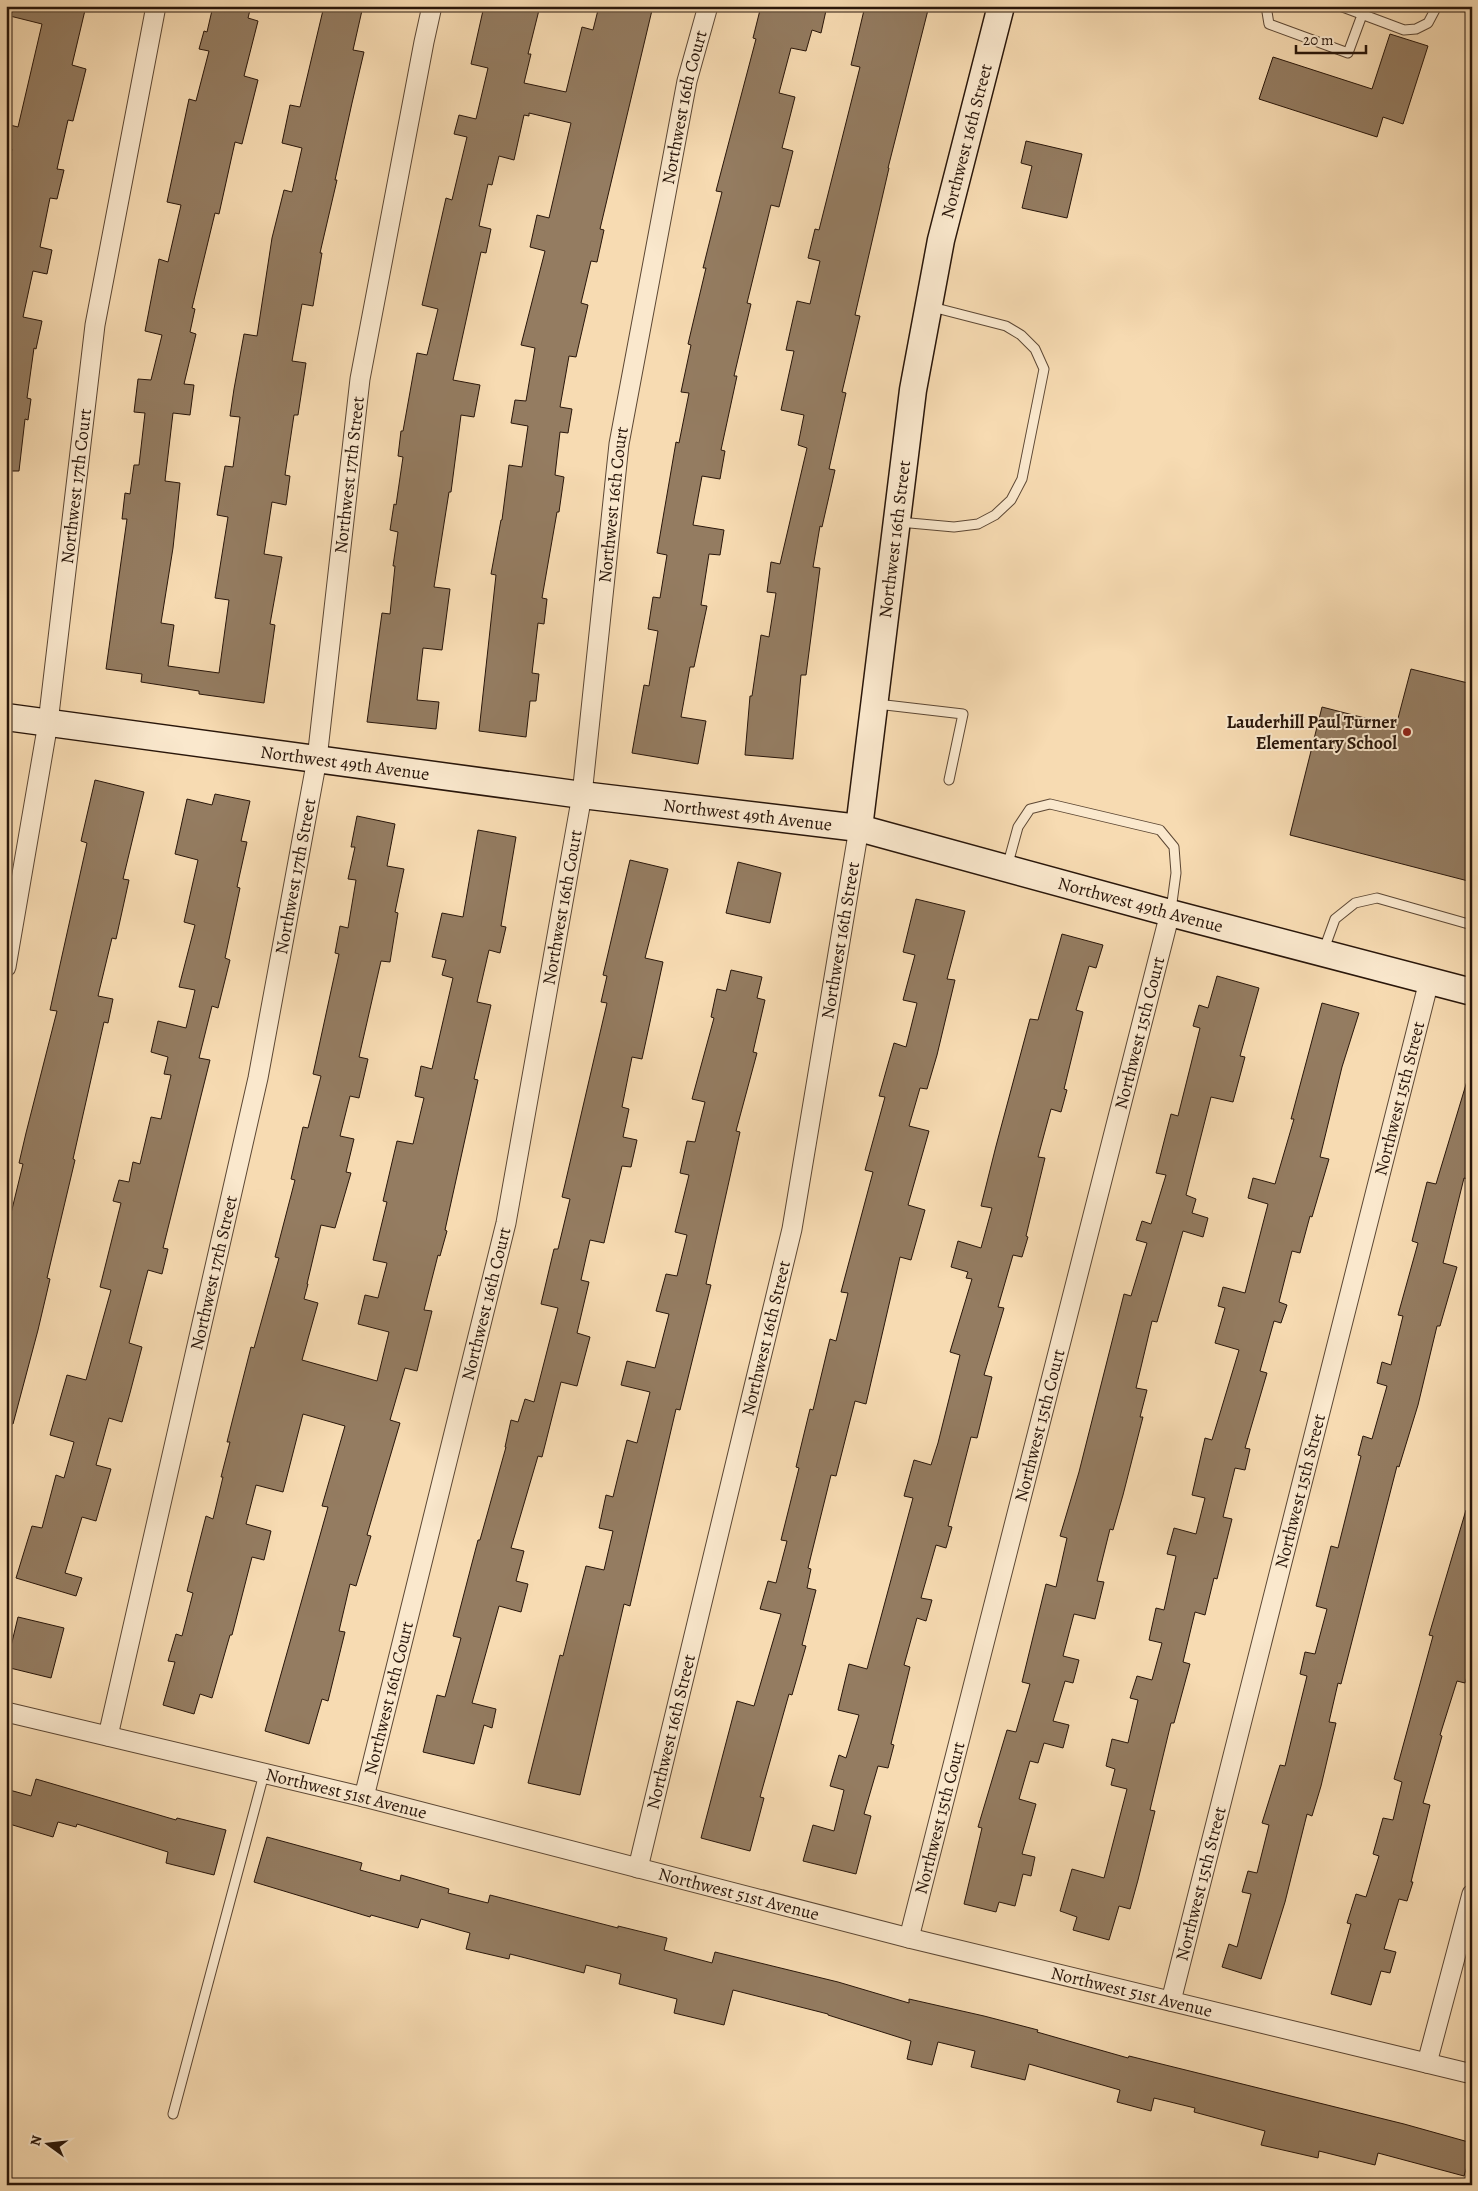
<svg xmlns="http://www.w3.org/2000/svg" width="1478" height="2191" viewBox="0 0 1478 2191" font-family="Alegreya,serif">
<rect width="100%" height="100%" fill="#f7dbb2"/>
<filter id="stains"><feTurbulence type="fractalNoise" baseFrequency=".004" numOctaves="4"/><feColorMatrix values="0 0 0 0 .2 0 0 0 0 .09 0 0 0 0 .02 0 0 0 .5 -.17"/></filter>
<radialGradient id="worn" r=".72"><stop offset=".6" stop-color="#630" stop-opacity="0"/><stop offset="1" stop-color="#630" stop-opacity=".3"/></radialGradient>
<path fill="#947c61" stroke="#29160a" d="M 6,6 L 86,6 L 72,65 L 86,69 L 73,121 L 68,120 L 57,169 L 64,170 L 57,199 L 50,198 L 40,247 L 52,250 L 47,274 L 33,271 L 23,317 L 42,321 L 36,349 L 34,348 L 27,398 L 31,399 L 28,420 L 25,419 L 19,471 L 6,471 L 6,179 L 12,149 L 6,148 L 6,124 L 18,127 L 42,24 L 6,15 Z
M 213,6 L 251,6 L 248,18 L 258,21 L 244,76 L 258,80 L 242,144 L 235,142 L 219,214 L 215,213 L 192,308 L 195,309 L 190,332 L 196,334 L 184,384 L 194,385 L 190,415 L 173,413 L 165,481 L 180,483 L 173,548 L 161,623 L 174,625 L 168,666 L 219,673 L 229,600 L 215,598 L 228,517 L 217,515 L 225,466 L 233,467 L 240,417 L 230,416 L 234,389 L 244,334 L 257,336 L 272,238 L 284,190 L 292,192 L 302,148 L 282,143 L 290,105 L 300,107 L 324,6 L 363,6 L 353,50 L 364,52 L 352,103 L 335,180 L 337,180 L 320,253 L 322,253 L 313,306 L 302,304 L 292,361 L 306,363 L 298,415 L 294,415 L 285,475 L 290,476 L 286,505 L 272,502 L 264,554 L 282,557 L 270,624 L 275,625 L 264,703 L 199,694 L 199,691 L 141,682 L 142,674 L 106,669 L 127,519 L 122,519 L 125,493 L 130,494 L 134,465 L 139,465 L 145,413 L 134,412 L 138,379 L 151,380 L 162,335 L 145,331 L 159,259 L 168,262 L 181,205 L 167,202 L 189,99 L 196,101 L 209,51 L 199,49 L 204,31 L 207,32 Z
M 484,6 L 540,6 L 528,54 L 531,54 L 524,83 L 566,92 L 582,27 L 593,30 L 599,6 L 653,6 L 600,229 L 604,230 L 597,262 L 591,261 L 581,303 L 588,305 L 576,357 L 569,356 L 560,407 L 572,409 L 568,433 L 560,432 L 555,475 L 564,477 L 559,512 L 557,512 L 542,598 L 547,599 L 544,624 L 538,623 L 532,673 L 539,674 L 536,701 L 530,701 L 526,737 L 479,731 L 496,575 L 491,574 L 501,520 L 502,520 L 509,465 L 522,467 L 528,426 L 511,423 L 515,400 L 526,401 L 535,348 L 521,345 L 545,251 L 530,247 L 537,215 L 549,218 L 571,123 L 529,113 L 529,116 L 524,115 L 514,160 L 499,156 L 492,185 L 488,184 L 479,226 L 491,229 L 486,253 L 481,252 L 453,380 L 480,385 L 474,417 L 461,415 L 451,492 L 449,492 L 434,587 L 450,589 L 442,650 L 423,648 L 417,700 L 439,702 L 436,729 L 367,722 L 382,613 L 390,614 L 395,566 L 393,566 L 398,532 L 390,530 L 394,504 L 396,505 L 403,457 L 398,456 L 401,431 L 403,431 L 417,353 L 427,355 L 438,309 L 422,305 L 446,198 L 452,200 L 467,137 L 454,134 L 459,115 L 476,119 L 488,68 L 471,64 Z
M 761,6 L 827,6 L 821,33 L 812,30 L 806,51 L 791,48 L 779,93 L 795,97 L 782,148 L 793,151 L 779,207 L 771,205 L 747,303 L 751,304 L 734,376 L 737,376 L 721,450 L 725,451 L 720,479 L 702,476 L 693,525 L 724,530 L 720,555 L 709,554 L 701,605 L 707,606 L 694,667 L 690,667 L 681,717 L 706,721 L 698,764 L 632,753 L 644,685 L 649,686 L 658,631 L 648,629 L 653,597 L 660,598 L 667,555 L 657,553 L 676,442 L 679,443 L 689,393 L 681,392 L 691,345 L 688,344 L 706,268 L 703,268 L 722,192 L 716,191 L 756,39 L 753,38 Z
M 865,6 L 929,6 L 888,168 L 889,168 L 855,315 L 860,316 L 842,392 L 846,393 L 829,469 L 835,470 L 822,527 L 820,526 L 813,567 L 820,568 L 806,675 L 801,675 L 793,759 L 745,755 L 750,696 L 752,696 L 761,635 L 769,637 L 776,593 L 767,592 L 771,562 L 780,564 L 807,448 L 798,445 L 804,415 L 781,410 L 794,351 L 786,350 L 797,301 L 810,304 L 820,261 L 808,258 L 815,229 L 819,230 L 860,67 L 851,65 Z
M 1390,34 L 1428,46 L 1403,124 L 1383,117 L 1377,137 L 1259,99 L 1273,57 L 1372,89 Z
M 1026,141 L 1082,154 L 1067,218 L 1022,208 L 1032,166 L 1021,163 Z
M 1411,669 L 1472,684 L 1472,882 L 1290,835 L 1322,707 L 1396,726 Z
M 95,780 L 144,792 L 123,879 L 129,880 L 116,939 L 112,938 L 98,996 L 113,999 L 108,1023 L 104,1022 L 73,1159 L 75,1160 L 47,1278 L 50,1279 L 38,1330 L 13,1424 L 6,1423 L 6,1234 L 23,1164 L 19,1163 L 26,1133 L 57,1011 L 50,1010 L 87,843 L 81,841 Z
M 215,794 L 250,801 L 241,841 L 247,842 L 237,887 L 240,888 L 225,958 L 230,960 L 218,1008 L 212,1006 L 199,1058 L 210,1060 L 163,1248 L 168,1249 L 162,1274 L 148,1270 L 129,1343 L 142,1347 L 130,1393 L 122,1422 L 109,1418 L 96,1465 L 111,1469 L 96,1521 L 82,1517 L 65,1573 L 82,1578 L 76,1596 L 16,1578 L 32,1526 L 42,1528 L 56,1475 L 64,1478 L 74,1442 L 50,1435 L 67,1375 L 86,1380 L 111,1290 L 100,1287 L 121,1203 L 113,1201 L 119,1180 L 129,1182 L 133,1162 L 140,1164 L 151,1117 L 161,1119 L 171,1075 L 164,1074 L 168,1057 L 151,1052 L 158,1021 L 186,1028 L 195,990 L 179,987 L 195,925 L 184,922 L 198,860 L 175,854 L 187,799 L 212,805 Z
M 357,816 L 395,824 L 387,866 L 404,869 L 395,912 L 398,913 L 390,962 L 381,961 L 359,1057 L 368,1059 L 359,1098 L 350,1096 L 340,1136 L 354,1139 L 346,1172 L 351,1173 L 335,1228 L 321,1225 L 307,1284 L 308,1284 L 304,1299 L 318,1303 L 302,1360 L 377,1381 L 389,1332 L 358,1324 L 365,1295 L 378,1298 L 387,1263 L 373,1260 L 387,1202 L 383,1201 L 397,1141 L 413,1144 L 424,1098 L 415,1096 L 421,1066 L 432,1069 L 453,978 L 442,975 L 446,960 L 432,957 L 442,913 L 463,917 L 478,830 L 516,837 L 501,926 L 506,927 L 500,953 L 489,950 L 477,1002 L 491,1005 L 474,1079 L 478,1080 L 445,1230 L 447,1231 L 440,1256 L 438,1255 L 424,1310 L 432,1311 L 417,1371 L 405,1368 L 390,1420 L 400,1423 L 367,1535 L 371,1536 L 356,1586 L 350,1584 L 339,1631 L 345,1632 L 328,1701 L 322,1699 L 309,1744 L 265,1731 L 328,1507 L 322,1506 L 345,1426 L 303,1414 L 283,1492 L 256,1485 L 246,1524 L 271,1531 L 264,1560 L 252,1557 L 232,1635 L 230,1635 L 212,1698 L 200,1694 L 194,1714 L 163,1705 L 175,1662 L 168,1661 L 176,1634 L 182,1636 L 193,1593 L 187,1591 L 206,1516 L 213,1519 L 223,1477 L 221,1477 L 230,1442 L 227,1442 L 233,1418 L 251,1347 L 254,1348 L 279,1258 L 275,1257 L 295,1180 L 291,1179 L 303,1127 L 308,1128 L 321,1076 L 313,1074 L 339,954 L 335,953 L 340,926 L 348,928 L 356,880 L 348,879 L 355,847 L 351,847 Z
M 630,860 L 668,869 L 645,958 L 663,962 L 642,1059 L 632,1057 L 622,1107 L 629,1109 L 623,1137 L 637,1140 L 631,1167 L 622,1166 L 604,1243 L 590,1240 L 581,1280 L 589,1282 L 577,1333 L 590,1337 L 577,1386 L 561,1382 L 542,1457 L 538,1456 L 511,1548 L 524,1551 L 516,1581 L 528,1584 L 521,1612 L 499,1606 L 472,1703 L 496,1709 L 492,1728 L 484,1725 L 474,1764 L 423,1752 L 437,1695 L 445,1697 L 461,1638 L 453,1636 L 478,1540 L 480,1540 L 506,1447 L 505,1447 L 511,1420 L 518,1422 L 525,1399 L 534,1402 L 558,1308 L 541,1304 L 554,1249 L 558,1249 L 570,1199 L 562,1197 L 607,1003 L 601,1002 L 607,976 L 603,975 Z
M 738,862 L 781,873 L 770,923 L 726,913 Z
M 916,899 L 965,911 L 947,979 L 955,980 L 937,1055 L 927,1089 L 920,1088 L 909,1126 L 929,1131 L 908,1205 L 925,1210 L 911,1260 L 900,1257 L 866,1404 L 855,1401 L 836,1476 L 831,1475 L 808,1568 L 811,1569 L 807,1588 L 816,1590 L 802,1645 L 806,1646 L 792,1695 L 789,1694 L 760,1797 L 764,1798 L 750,1851 L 701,1838 L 737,1701 L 754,1706 L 781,1614 L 760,1609 L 768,1581 L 776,1583 L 787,1541 L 781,1540 L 799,1468 L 796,1467 L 810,1409 L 813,1410 L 830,1339 L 836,1341 L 848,1293 L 841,1292 L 873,1172 L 865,1170 L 885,1097 L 879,1096 L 894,1043 L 906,1047 L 917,1003 L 903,1000 L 915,955 L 903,952 Z
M 1062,934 L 1103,945 L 1096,968 L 1089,966 L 1076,1010 L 1083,1012 L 1064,1089 L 1067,1090 L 1061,1112 L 1051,1109 L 1038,1157 L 1045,1158 L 1026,1236 L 1028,1237 L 1022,1257 L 1013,1255 L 998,1307 L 1004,1308 L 984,1375 L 992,1377 L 977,1438 L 971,1437 L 948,1526 L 952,1527 L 946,1548 L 936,1545 L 921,1598 L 932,1600 L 926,1621 L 917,1618 L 904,1665 L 910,1667 L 891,1744 L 894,1745 L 888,1768 L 878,1766 L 864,1814 L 871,1816 L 856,1874 L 803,1861 L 813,1825 L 834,1831 L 844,1790 L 830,1786 L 839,1755 L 846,1758 L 859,1715 L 838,1710 L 849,1664 L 867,1669 L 913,1498 L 904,1496 L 914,1460 L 931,1465 L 938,1443 L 960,1355 L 950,1352 L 972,1279 L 966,1278 L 968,1272 L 951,1267 L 958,1241 L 981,1248 L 992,1208 L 981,1206 L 996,1146 L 1030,1019 L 1038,1020 Z
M 731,970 L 762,977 L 757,998 L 765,1000 L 753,1052 L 757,1053 L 736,1131 L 740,1132 L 706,1284 L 711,1285 L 680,1410 L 676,1409 L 630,1606 L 624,1604 L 580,1795 L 528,1783 L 560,1655 L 563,1656 L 586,1566 L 604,1570 L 613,1531 L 599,1528 L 606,1495 L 613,1497 L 627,1440 L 637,1443 L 650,1392 L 621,1385 L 627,1361 L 655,1368 L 669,1314 L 656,1311 L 666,1274 L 677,1276 L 687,1235 L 675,1232 L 689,1175 L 680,1173 L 687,1141 L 695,1142 L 705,1102 L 692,1099 L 714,1018 L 711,1017 L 717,989 L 726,991 Z
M 1217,976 L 1259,988 L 1240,1056 L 1245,1057 L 1233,1102 L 1211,1097 L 1186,1195 L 1196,1199 L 1192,1213 L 1208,1218 L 1203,1237 L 1183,1231 L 1157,1322 L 1152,1321 L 1136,1388 L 1147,1390 L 1140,1417 L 1143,1417 L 1123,1495 L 1113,1530 L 1110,1529 L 1097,1581 L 1104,1582 L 1095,1619 L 1074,1614 L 1063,1656 L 1079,1660 L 1073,1683 L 1065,1681 L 1053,1721 L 1069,1725 L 1063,1748 L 1044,1743 L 1038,1763 L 1030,1761 L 1019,1799 L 1036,1804 L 1022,1854 L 1035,1857 L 1031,1876 L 1023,1874 L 1015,1906 L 999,1902 L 996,1912 L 964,1904 L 982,1828 L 978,1827 L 1007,1730 L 1016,1732 L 1030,1684 L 1022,1682 L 1046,1584 L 1056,1587 L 1067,1538 L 1060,1536 L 1079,1472 L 1124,1294 L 1131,1296 L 1147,1243 L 1136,1240 L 1142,1221 L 1151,1224 L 1166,1175 L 1156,1173 L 1171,1114 L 1178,1116 L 1200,1028 L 1193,1026 L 1199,1005 L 1208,1008 Z
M 1322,1003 L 1359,1013 L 1342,1067 L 1320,1157 L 1329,1159 L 1312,1217 L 1310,1216 L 1300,1253 L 1292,1251 L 1279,1302 L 1287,1305 L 1281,1323 L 1274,1321 L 1260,1371 L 1267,1373 L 1245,1448 L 1250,1449 L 1245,1470 L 1235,1468 L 1223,1517 L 1232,1519 L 1217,1579 L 1214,1578 L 1205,1615 L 1195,1612 L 1183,1662 L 1190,1664 L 1174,1723 L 1171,1723 L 1150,1810 L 1155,1811 L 1138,1880 L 1130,1909 L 1119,1906 L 1109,1940 L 1073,1930 L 1077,1917 L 1060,1911 L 1072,1869 L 1104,1878 L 1127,1789 L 1111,1785 L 1115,1769 L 1106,1766 L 1112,1739 L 1128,1743 L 1138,1700 L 1130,1698 L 1137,1676 L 1152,1680 L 1162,1643 L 1149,1640 L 1156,1608 L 1164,1610 L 1176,1556 L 1167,1554 L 1174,1528 L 1196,1534 L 1205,1498 L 1192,1495 L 1205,1438 L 1212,1440 L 1239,1350 L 1215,1343 L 1225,1308 L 1218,1306 L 1223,1287 L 1245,1293 L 1268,1204 L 1248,1198 L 1253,1178 L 1275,1184 L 1294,1119 L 1291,1119 Z
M 1467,1081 L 1472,1082 L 1472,1180 L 1464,1178 L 1443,1263 L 1457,1267 L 1440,1326 L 1437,1326 L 1418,1405 L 1399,1467 L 1397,1466 L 1341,1684 L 1338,1683 L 1329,1722 L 1336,1723 L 1321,1786 L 1312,1816 L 1307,1814 L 1285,1902 L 1261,1979 L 1222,1967 L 1229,1944 L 1237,1947 L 1251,1894 L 1242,1892 L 1248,1871 L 1257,1873 L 1269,1825 L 1262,1823 L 1280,1765 L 1285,1766 L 1307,1676 L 1300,1674 L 1305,1652 L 1315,1654 L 1327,1609 L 1316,1606 L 1331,1546 L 1338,1548 L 1361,1456 L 1358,1455 L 1363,1436 L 1372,1439 L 1387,1386 L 1377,1383 L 1382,1362 L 1391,1365 L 1403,1316 L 1398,1315 L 1418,1243 L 1412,1241 L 1427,1182 L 1436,1184 Z
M 1466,1510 L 1472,1511 L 1472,1660 L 1465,1683 L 1457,1681 L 1440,1735 L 1442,1736 L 1423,1803 L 1430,1805 L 1411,1882 L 1413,1882 L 1407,1901 L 1399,1899 L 1384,1949 L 1396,1952 L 1390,1973 L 1381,1971 L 1371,2005 L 1331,1994 L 1351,1924 L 1347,1923 L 1356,1894 L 1366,1897 L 1379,1856 L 1373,1854 L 1383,1818 L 1393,1820 L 1402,1782 L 1394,1779 L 1433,1636 L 1429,1635 Z
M 18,1617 L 64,1628 L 51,1678 L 6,1667 Z
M 36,1779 L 176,1820 L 177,1818 L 226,1830 L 214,1875 L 166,1863 L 168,1852 L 77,1824 L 76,1827 L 58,1822 L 53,1837 L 6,1823 L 6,1789 L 31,1796 Z
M 267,1837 L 362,1863 L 360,1870 L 400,1881 L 401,1875 L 449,1889 L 448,1893 L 488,1903 L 490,1895 L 618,1928 L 618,1926 L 667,1938 L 664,1950 L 712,1963 L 715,1952 L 838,1982 L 909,2003 L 909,1999 L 984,2016 L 1038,2030 L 1037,2032 L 1128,2058 L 1129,2056 L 1404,2124 L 1472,2143 L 1472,2150 L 1464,2176 L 1378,2153 L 1375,2165 L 1319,2151 L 1318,2158 L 1261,2145 L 1265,2131 L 1194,2112 L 1195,2108 L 1154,2098 L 1151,2111 L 1117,2102 L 1120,2090 L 1029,2064 L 1025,2080 L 971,2067 L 975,2051 L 938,2042 L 932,2065 L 907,2059 L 911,2041 L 828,2015 L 828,2014 L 733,1990 L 724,2025 L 674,2013 L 677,1999 L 619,1984 L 621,1974 L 586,1965 L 584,1973 L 510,1954 L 509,1959 L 466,1949 L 470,1933 L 459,1930 L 421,1919 L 418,1928 L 371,1915 L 370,1917 L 254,1882 Z"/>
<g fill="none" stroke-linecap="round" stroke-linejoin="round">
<g stroke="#5c4734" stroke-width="11">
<path id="lane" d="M 1266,6 L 1269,24 L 1348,53 L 1362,15
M 1340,6 L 1404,30 L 1416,29 L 1428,23 L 1437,6
M 899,522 L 954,527 L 978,524 L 995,515 L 1011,500 L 1022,479 L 1044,369 L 1035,349 L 1021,335 L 1006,326 L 932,307
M 877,704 L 963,714 L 949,780
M 1007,867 L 1018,827 L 1030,809 L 1050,804 L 1160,830 L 1174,847 L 1176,873 L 1171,910
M 1323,952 L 1335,919 L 1355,903 L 1377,898 L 1472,925
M 173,2114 L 264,1774"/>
</g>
<g stroke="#5c4734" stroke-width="21">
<g id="street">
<path id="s1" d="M 6,967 L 48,723 L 95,325 L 156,6"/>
<path id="s2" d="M 6,1712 L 364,1797 L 909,1938 L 1472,2074"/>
<path id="s3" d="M 108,1736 L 258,1078 L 317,759 L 360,379 L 424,42 L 432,6"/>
<path id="s4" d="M 364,1797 L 506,1223 L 582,795 L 619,444 L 687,81 L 708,6"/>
<path id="s5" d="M 638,1868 L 792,1229 L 859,828"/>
<path id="s6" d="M 909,1938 L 1170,913"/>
<path id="s7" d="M 1171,2001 L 1429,981"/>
<path d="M 1427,2063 L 1472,1894"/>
</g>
</g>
<g stroke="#29160a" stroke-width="29">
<g id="secondary">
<path id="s8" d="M 6,717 L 582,795 L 859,828 L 1170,913 L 1472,992"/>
<path id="s9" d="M 859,828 L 913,390 L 941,240 L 1001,6"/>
</g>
</g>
<use href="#lane" stroke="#fae8cd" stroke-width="9"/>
<use href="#street" stroke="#fae8cd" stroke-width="19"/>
<use href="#secondary" stroke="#fae8cd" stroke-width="26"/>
</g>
<circle fill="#8f2418" stroke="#fae8cd" stroke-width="2" cx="1407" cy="732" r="5"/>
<g text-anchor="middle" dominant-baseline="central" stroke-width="4" stroke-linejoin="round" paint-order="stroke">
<g font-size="18" fill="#29160a" stroke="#fae8cd">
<text stroke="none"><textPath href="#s4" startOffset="1722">Northwest 16th Court</textPath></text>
<text stroke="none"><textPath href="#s9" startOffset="696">Northwest 16th Street</textPath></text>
<text stroke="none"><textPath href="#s3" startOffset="1285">Northwest 17th Street</textPath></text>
<text stroke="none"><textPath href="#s1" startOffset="486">Northwest 17th Court</textPath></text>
<text stroke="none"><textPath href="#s4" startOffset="1318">Northwest 16th Court</textPath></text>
<text stroke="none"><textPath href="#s9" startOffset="291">Northwest 16th Street</textPath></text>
<text stroke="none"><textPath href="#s8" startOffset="342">Northwest 49th Avenue</textPath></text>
<text stroke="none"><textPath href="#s8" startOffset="748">Northwest 49th Avenue</textPath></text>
<text stroke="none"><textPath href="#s3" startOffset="880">Northwest 17th Street</textPath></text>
<text stroke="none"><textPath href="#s8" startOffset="1152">Northwest 49th Avenue</textPath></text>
<text stroke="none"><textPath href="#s4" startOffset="912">Northwest 16th Court</textPath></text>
<text stroke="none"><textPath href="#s5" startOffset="950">Northwest 16th Street</textPath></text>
<text stroke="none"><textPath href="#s6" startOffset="934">Northwest 15th Court</textPath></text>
<text stroke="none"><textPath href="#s7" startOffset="931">Northwest 15th Street</textPath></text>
<text stroke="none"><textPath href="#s3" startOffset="475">Northwest 17th Street</textPath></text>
<text stroke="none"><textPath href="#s4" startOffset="508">Northwest 16th Court</textPath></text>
<text stroke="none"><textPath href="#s5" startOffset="545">Northwest 16th Street</textPath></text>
<text stroke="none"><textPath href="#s6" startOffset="529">Northwest 15th Court</textPath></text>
<text stroke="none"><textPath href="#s7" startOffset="526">Northwest 15th Street</textPath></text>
<text stroke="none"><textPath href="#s4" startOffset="102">Northwest 16th Court</textPath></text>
<text stroke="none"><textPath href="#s5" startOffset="140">Northwest 16th Street</textPath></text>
<text stroke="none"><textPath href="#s2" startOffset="350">Northwest 51st Avenue</textPath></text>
<text stroke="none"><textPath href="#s6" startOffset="124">Northwest 15th Court</textPath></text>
<text stroke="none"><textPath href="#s7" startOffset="121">Northwest 15th Street</textPath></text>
<text stroke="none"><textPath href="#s2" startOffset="755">Northwest 51st Avenue</textPath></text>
<text stroke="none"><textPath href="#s2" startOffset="1160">Northwest 51st Avenue</textPath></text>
</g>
<g font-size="18" font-weight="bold" fill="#29160a" stroke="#fae8cd" text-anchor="end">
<text x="1397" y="722">Lauderhill Paul Turner<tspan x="1397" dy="21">Elementary School</tspan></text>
</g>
</g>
<rect width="1478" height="2191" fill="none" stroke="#f7dbb2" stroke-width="25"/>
<rect x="8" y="8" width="1463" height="2176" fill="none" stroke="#29160a" stroke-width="2.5"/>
<rect x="12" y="12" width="1453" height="2166" fill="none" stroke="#29160a"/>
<g transform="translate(48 2144) rotate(285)" stroke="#fae8cd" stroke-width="4" paint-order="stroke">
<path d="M0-4L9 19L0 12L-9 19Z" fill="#29160a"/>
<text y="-8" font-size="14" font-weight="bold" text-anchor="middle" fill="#29160a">N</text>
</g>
<path d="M1296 45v8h70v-8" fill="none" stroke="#29160a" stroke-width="2.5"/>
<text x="1303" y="45" font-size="15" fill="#29160a" stroke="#fae8cd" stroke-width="4" paint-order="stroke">20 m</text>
<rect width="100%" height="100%" filter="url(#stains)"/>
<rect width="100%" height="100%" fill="url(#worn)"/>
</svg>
